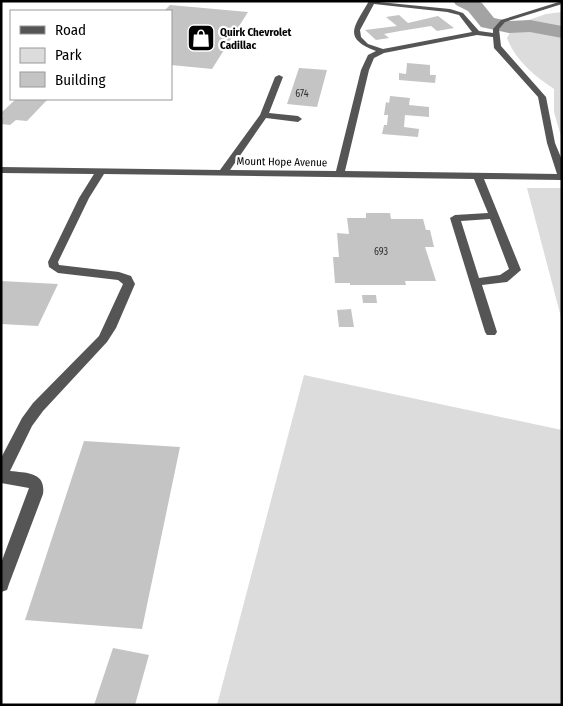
<svg xmlns="http://www.w3.org/2000/svg" width="563" height="706" viewBox="0 0 563 706" font-family="'Fira Sans Condensed',sans-serif">
<rect width="100%" height="100%" fill="#fff"/>
<path fill="#dcdcdc" d="M 562,12 L 562,140 L 554,112 L 554,89 C 534,76 515,60 507,38 L 514,25 L 546,14 Z
M 527,188 L 562,188 L 562,321 Z
M 304,375 L 562,430 L 562,705 L 217,705 Z"/>
<g fill="none" stroke-linecap="round" stroke-linejoin="round">
<path fill="#a3a3a3" fill-rule="evenodd" d="M 453,1 L 478,1 L 482,3 L 494,18 L 509,21 L 530,20 L 562,26 L 562,38 L 530,32 L 509,33 L 481,27 L 468,11 L 456,5 Z"/>
</g>
<path fill="#c4c4c4" d="M 170,5 L 248,12 L 212,69 L 171,65 L 171,11 L 164,11 Z
M 399,15 L 408,23 L 438,16 L 454,28 L 437,31 L 431,26 L 400,31 L 384,34 L 389,38 L 376,40 L 365,30 L 397,26 L 386,17 Z
M 407,63 L 430,65 L 430,75 L 436,75 L 435,83 L 399,80 L 399,73 L 406,74 Z
M 299,68 L 327,70 L 317,107 L 287,104 Z
M 390,96 L 410,98 L 409,105 L 429,107 L 429,117 L 405,115 L 404,127 L 419,129 L 418,137 L 382,134 L 384,125 L 387,125 L 388,115 L 384,115 L 386,102 L 389,103 Z
M 16,99 L 48,99 L 27,121 L 16,120 L 10,125 L 1,124 L 1,118 L 3,116 L 1,113 Z
M 366,213 L 390,213 L 391,219 L 423,219 L 426,230 L 430,230 L 434,247 L 425,247 L 436,281 L 405,281 L 406,285 L 350,285 L 350,283 L 335,283 L 333,257 L 339,257 L 337,233 L 349,234 L 347,218 L 366,218 Z
M 1,281 L 58,284 L 38,326 L 1,324 Z
M 362,295 L 376,295 L 377,303 L 363,303 Z
M 351,309 L 354,327 L 339,327 L 337,310 Z
M 84,441 L 180,447 L 142,629 L 25,620 Z
M 113,648 L 149,655 L 135,705 L 94,705 Z"/>
<g fill="none" stroke-linecap="round" stroke-linejoin="round">
<path fill="#555" fill-rule="evenodd" d="M 369,1 L 450,9 L 463,13 L 479,31 L 493,33 L 493,29 L 501,20 L 562,1 L 562,4 L 505,22 L 499,29 L 501,46 L 546,97 L 555,143 L 562,160 L 562,180 L 484,179 L 521,270 L 507,282 L 482,285 L 497,332 L 495,335 L 487,335 L 485,332 L 450,218 L 455,215 L 488,213 L 474,179 L 104,174 L 89,198 L 58,262 L 59,265 L 119,272 L 131,276 L 135,284 L 116,328 L 107,342 L 43,411 L 32,426 L 10,471 C 27,473 46,472 43,494 L 9,584 L 7,590 L 1,592 L 1,563 L 29,488 L 1,483 L 1,458 L 22,418 L 33,403 L 99,336 L 123,284 L 118,280 L 58,273 L 49,267 L 48,262 L 79,198 L 94,174 L 1,173 L 1,167 L 220,170 L 260,115 L 275,77 L 279,75 L 283,77 L 269,113 L 298,116 L 302,119 L 298,122 L 266,118 L 230,170 L 336,171 L 361,70 L 368,55 L 376,51 C 341,38 355,26 369,1 ZM 374,4 L 447,12 L 459,15 L 472,32 L 383,49 L 368,44 L 361,37 L 360,30 ZM 477,35 L 493,37 L 494,48 L 538,97 L 547,143 L 557,174 L 345,171 L 369,70 L 374,58 L 384,53 ZM 490,219 L 509,269 L 500,275 L 479,278 L 461,221 Z"/>
</g>
<defs>
<g id="shop-square" transform="scale(1.4375)"><rect x="-9" y="-9" width="18" height="18" rx="4" fill="#000" stroke="#fff"/><path d="M-5-2.5h2.3a2.7 3.5 0 0 1 5.4 0H5L5.5 6h-11ZM-1.5-2.5h3a1.5 2.3 0 0 0-3 0Z" fill="#fff"/></g>
</defs>
<g fill-rule="evenodd">
<use href="#shop-square" x="201" y="38"/>
</g>
<g text-anchor="middle" dominant-baseline="central" stroke-width="4.5" stroke-linejoin="round" paint-order="stroke">
<g font-size="10" fill="#313131">
<text x="302" y="94">674</text>
<text x="381" y="252">693</text>
</g>
<g font-size="11" font-weight="bold" fill="#000" stroke="#fff" text-anchor="start">
<text x="220" y="32">Quirk Chevrolet<tspan x="220" dy="13">Cadillac</tspan></text>
</g>
<g font-size="11" fill="#000" stroke="#fff">
<text transform="translate(282 162) rotate(1)">Mount Hope Avenue</text>
</g>
</g>
<rect width="563" height="706" fill="none" stroke="#000000" stroke-width="5"/>
<rect x="10" y="10" width="162" height="90" fill="#ffffff" stroke="#999999"/>
<rect x="20" y="26" width="25" height="8" fill="#555555" stroke="#999999"/>
<text x="55" y="35" font-size="15" fill="#000000">Road</text>
<rect x="20" y="48" width="25" height="15" fill="#dcdcdc" stroke="#999999"/>
<text x="55" y="60" font-size="15" fill="#000000">Park</text>
<rect x="20" y="72" width="25" height="15" fill="#c4c4c4" stroke="#999999"/>
<text x="55" y="85" font-size="15" fill="#000000">Building</text>
</svg>
